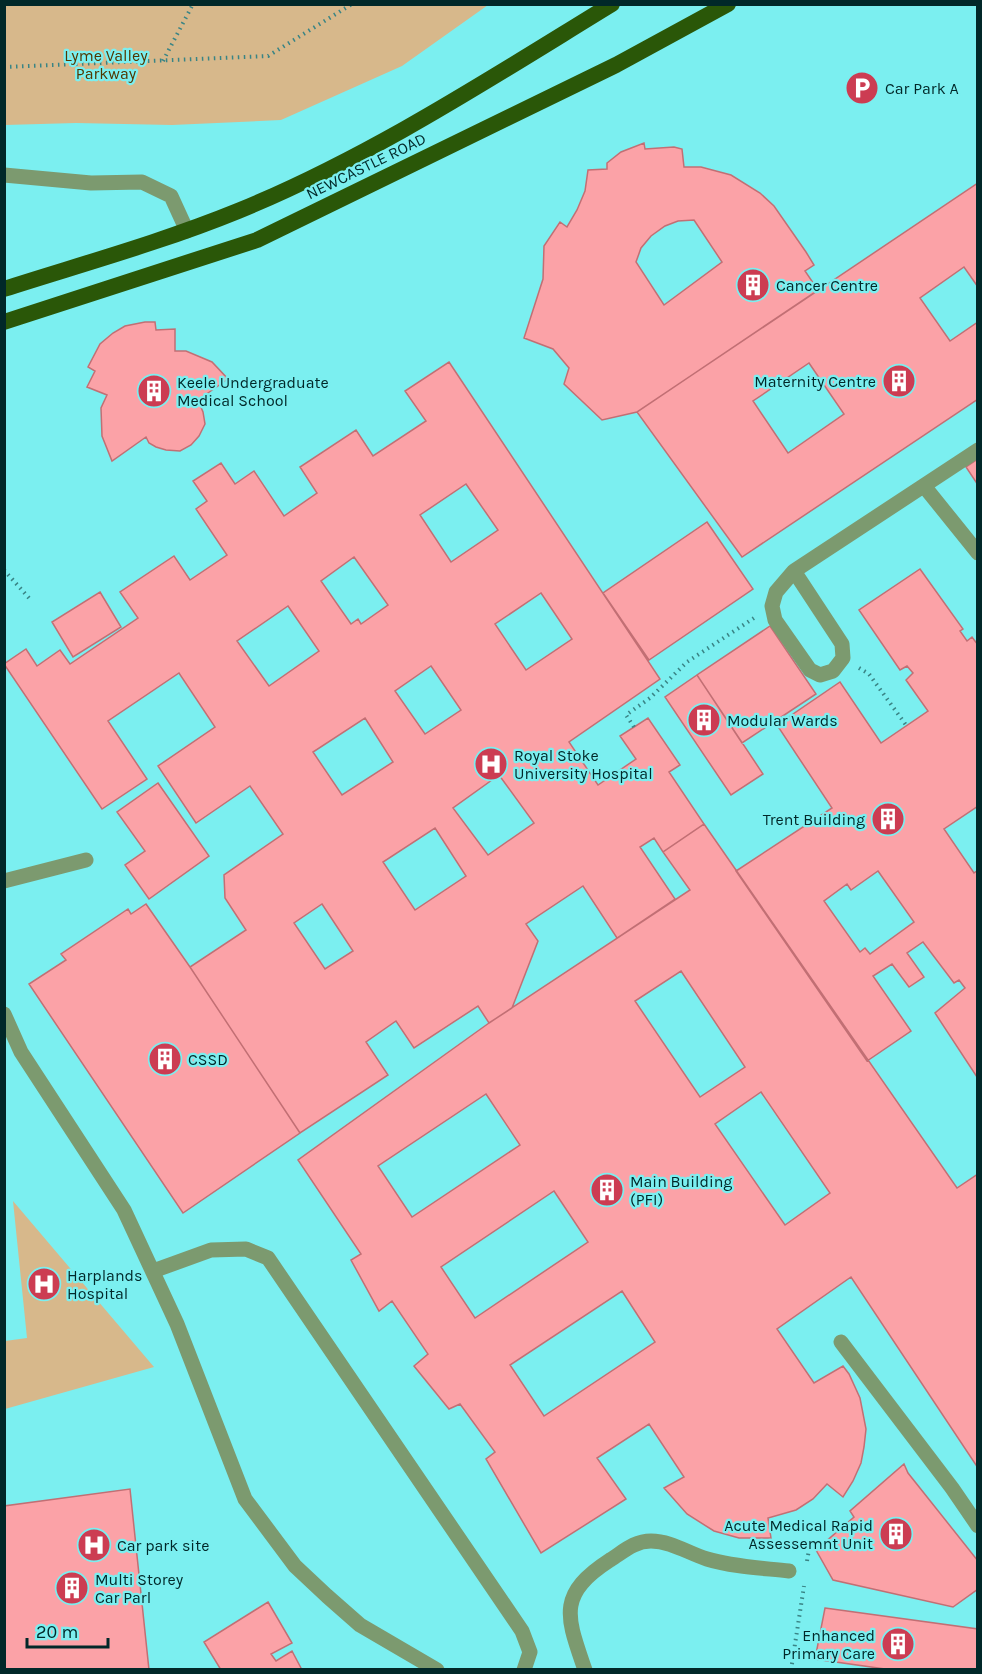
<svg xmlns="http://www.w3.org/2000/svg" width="982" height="1674" viewBox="0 0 982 1674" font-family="Karla,sans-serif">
<rect width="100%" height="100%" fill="#7beff0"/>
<path fill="#d7b88b" d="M 4,5 L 5,4 L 488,5 L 402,66 L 281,120 L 172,125 L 76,123 L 5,125 Z
M 13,1201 L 154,1367 L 5,1409 L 5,1341 L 27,1338 Z"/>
<path fill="#fba2a7" stroke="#c26f74" stroke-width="1.5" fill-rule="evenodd" d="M 644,143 L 645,149 L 674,147 L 682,149 L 684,167 L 701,167 L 731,175 L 760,193 L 774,206 L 806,252 L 814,265 L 805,271 L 818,290 L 637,412 L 602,420 L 564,384 L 569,368 L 553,349 L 524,338 L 543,279 L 544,246 L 560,222 L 567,227 L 577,210 L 585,191 L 588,170 L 607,169 L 607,163 L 621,152 ZM 694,220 L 722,262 L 664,305 L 636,262 L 641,248 L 651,236 L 665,226 L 678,221 Z
M 978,183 L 978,287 L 964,267 L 920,298 L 950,341 L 978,322 L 978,399 L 742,557 L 637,412 ZM 809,363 L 844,414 L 788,453 L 753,401 Z
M 145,322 L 155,322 L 156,330 L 175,329 L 175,351 L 186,351 L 212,362 L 228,379 L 198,400 L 203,412 L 205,424 L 199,436 L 191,445 L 180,451 L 166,450 L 156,447 L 149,443 L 146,437 L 112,461 L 102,436 L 101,408 L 107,395 L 87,387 L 95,371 L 88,367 L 100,344 L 113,333 L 125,326 Z
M 449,362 L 660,679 L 569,742 L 598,785 L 636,759 L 620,736 L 648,718 L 680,765 L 669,772 L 704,824 L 663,852 L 654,838 L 640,847 L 675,899 L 617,938 L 583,886 L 526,924 L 538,941 L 512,1008 L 489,1023 L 478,1006 L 414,1048 L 396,1021 L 366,1042 L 388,1075 L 300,1133 L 190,967 L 246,930 L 225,898 L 224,875 L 283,834 L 250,786 L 196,823 L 158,766 L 215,727 L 179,673 L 108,721 L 147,779 L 102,809 L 4,664 L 26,649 L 37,666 L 60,650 L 70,664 L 138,618 L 120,592 L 174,556 L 190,580 L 227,555 L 196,509 L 207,501 L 193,481 L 221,463 L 235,484 L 254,471 L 284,516 L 317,493 L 300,467 L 356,430 L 373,456 L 426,421 L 405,391 ZM 466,484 L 498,530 L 451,562 L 420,515 ZM 354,557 L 388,605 L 361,624 L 358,619 L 351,624 L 321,581 ZM 541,593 L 572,639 L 526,670 L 495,624 ZM 288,606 L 319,651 L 269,686 L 237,641 ZM 431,666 L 461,710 L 425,734 L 395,691 ZM 365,718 L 393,762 L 342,795 L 313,752 ZM 499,775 L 534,823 L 488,855 L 453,808 ZM 435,828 L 466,876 L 415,910 L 383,862 ZM 322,904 L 353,951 L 325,969 L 294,923 Z
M 978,459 L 978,485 L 966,467 Z
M 707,522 L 753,589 L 649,660 L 603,593 Z
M 920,569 L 963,629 L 960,631 L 967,641 L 972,637 L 978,645 L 978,806 L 944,829 L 974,873 L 978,870 L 977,1077 L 935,1013 L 965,988 L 959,980 L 954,983 L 923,942 L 907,953 L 924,977 L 909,987 L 892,964 L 873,976 L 911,1031 L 867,1061 L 736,871 L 832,808 L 777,725 L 840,682 L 881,743 L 928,711 L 906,680 L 913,673 L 907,666 L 900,670 L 859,610 ZM 878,871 L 914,922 L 870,954 L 865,948 L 860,952 L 824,901 L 847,884 L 851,890 Z
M 100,592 L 121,627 L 73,657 L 52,622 Z
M 770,626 L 816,694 L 742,743 L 697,675 Z
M 697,675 L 763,774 L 731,795 L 665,697 Z
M 158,783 L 209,856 L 149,899 L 125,865 L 145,851 L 117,812 Z
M 704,824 L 957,1188 L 978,1174 L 978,1468 L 851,1277 L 777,1329 L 814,1383 L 843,1366 L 849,1374 L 860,1398 L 866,1429 L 864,1447 L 861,1463 L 853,1481 L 843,1497 L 827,1484 L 813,1499 L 796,1510 L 768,1518 L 771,1538 L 739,1538 L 714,1531 L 687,1514 L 664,1488 L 684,1477 L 649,1424 L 597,1458 L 626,1499 L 541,1553 L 486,1459 L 495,1452 L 460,1404 L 449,1409 L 414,1366 L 428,1354 L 392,1301 L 379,1311 L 351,1260 L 361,1254 L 298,1160 L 489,1023 L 690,890 L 663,852 ZM 681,971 L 745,1067 L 700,1097 L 635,1001 ZM 761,1092 L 830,1193 L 785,1225 L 715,1124 ZM 486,1094 L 520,1145 L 412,1217 L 378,1166 ZM 554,1191 L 588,1242 L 475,1318 L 441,1267 ZM 622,1291 L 655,1342 L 544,1416 L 510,1365 Z
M 146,904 L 190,967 L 300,1133 L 183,1213 L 29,984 L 66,960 L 61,954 L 128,909 L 131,914 Z
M 904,1464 L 908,1473 L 978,1561 L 978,1589 L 953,1607 L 833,1580 L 816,1550 L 854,1517 L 850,1511 Z
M 130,1489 L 149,1670 L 4,1670 L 4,1506 Z
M 268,1602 L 292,1643 L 271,1654 L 276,1661 L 292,1651 L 302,1670 L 221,1670 L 204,1642 Z
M 825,1608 L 978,1629 L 978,1670 L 892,1670 L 815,1659 Z"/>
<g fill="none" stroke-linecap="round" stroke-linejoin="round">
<path stroke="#398485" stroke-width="4" stroke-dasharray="1.5 4.5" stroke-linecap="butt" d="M 163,61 L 193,4
M 4,67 L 268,56 L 352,4
M 4,570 L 29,598
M 859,668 L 869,674 L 906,725
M 634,727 L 626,715 L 650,698 L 687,662 L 754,618
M 807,1561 L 810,1544
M 791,1670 L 804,1586"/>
<path stroke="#7c9a6f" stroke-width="15" d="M 4,175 L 91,183 L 142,182 L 171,196 L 187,231
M 924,486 L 978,553
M 794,571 L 842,644 L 843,658 L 833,671 L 820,675 L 810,670 L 775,620 L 772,606 L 776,592 L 794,571 L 978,450
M 4,881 L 86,860
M 4,1014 L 21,1052 L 124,1210 L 177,1324 L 245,1499 L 295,1566 L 327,1596 L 360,1625 L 437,1670
M 153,1271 L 211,1250 L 246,1249 L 268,1258 L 522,1631 L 530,1652 L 524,1670
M 841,1342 L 952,1488 L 978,1526
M 585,1670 C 567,1617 556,1595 610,1560 C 623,1552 634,1541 651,1541 C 671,1541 688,1553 707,1559 C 733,1567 762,1568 789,1571"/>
<path stroke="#2a5708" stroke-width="16" d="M 4,289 C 82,264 162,242 238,211 C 370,157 491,78 612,4
M 4,322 L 257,240 L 616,65 L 728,4"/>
</g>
<defs>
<g id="parking-disc" transform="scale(1.725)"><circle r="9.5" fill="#cc3c52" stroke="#7beff0"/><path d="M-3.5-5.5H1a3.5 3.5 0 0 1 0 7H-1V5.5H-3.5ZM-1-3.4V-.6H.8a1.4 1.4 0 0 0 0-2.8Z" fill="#fff"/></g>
<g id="building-disc" transform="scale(1.725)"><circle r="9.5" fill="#cc3c52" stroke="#7beff0"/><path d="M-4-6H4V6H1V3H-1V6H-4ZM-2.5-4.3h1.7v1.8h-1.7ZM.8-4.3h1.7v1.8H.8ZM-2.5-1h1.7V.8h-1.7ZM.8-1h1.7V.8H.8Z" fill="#fff"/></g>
<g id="hospital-disc" transform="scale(1.725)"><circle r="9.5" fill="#cc3c52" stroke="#7beff0"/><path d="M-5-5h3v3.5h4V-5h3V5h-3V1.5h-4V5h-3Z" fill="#fff"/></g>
</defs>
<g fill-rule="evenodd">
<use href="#parking-disc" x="862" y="88"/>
<use href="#building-disc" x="753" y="285"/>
<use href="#building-disc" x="899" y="381"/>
<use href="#building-disc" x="154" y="391"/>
<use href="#building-disc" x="704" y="720"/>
<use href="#hospital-disc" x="491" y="764"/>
<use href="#building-disc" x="888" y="819"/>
<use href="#building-disc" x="165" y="1059"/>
<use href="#building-disc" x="607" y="1190"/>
<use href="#hospital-disc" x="44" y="1284"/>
<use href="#building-disc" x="896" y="1534"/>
<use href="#hospital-disc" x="94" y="1545"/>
<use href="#building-disc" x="72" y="1588"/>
<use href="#building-disc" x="898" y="1644"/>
</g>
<g text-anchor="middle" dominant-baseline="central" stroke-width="4.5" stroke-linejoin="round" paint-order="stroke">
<g font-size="16" fill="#523600" stroke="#7beff0">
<text x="106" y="55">Lyme Valley<tspan x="106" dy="18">Parkway</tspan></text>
</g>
<g font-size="16" fill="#012829" stroke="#7beff0" text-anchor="start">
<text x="885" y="88">Car Park A</text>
<text x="776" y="285">Cancer Centre</text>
<text x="876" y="381" text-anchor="end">Maternity Centre</text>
<text x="177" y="382">Keele Undergraduate<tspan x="177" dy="18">Medical School</tspan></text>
<text x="727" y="720">Modular Wards</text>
<text x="514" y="755">Royal Stoke<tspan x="514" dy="18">University Hospital</tspan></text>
<text x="865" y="819" text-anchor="end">Trent Building</text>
<text x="188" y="1059">CSSD</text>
<text x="630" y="1181">Main Building<tspan x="630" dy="18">(PFI)</tspan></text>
<text x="67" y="1275">Harplands<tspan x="67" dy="18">Hospital</tspan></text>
<text x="873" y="1525" text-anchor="end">Acute Medical Rapid<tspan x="873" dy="18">Assessemnt Unit</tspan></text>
<text x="117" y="1545">Car park site</text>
<text x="95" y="1579">Multi Storey<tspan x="95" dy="18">Car Parl</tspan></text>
<text x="875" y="1635" text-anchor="end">Enhanced<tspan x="875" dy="18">Primary Care</tspan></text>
</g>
<g font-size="16" fill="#012829" stroke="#7beff0">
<text transform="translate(366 166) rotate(-26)">NEWCASTLE ROAD</text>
</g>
</g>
<rect width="982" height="1674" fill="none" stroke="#012829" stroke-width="12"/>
<path d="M27 1638v9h81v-9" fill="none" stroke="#012829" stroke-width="3"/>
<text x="36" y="1638" font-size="18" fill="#012829" stroke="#7beff0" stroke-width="4.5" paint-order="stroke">20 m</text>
</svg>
